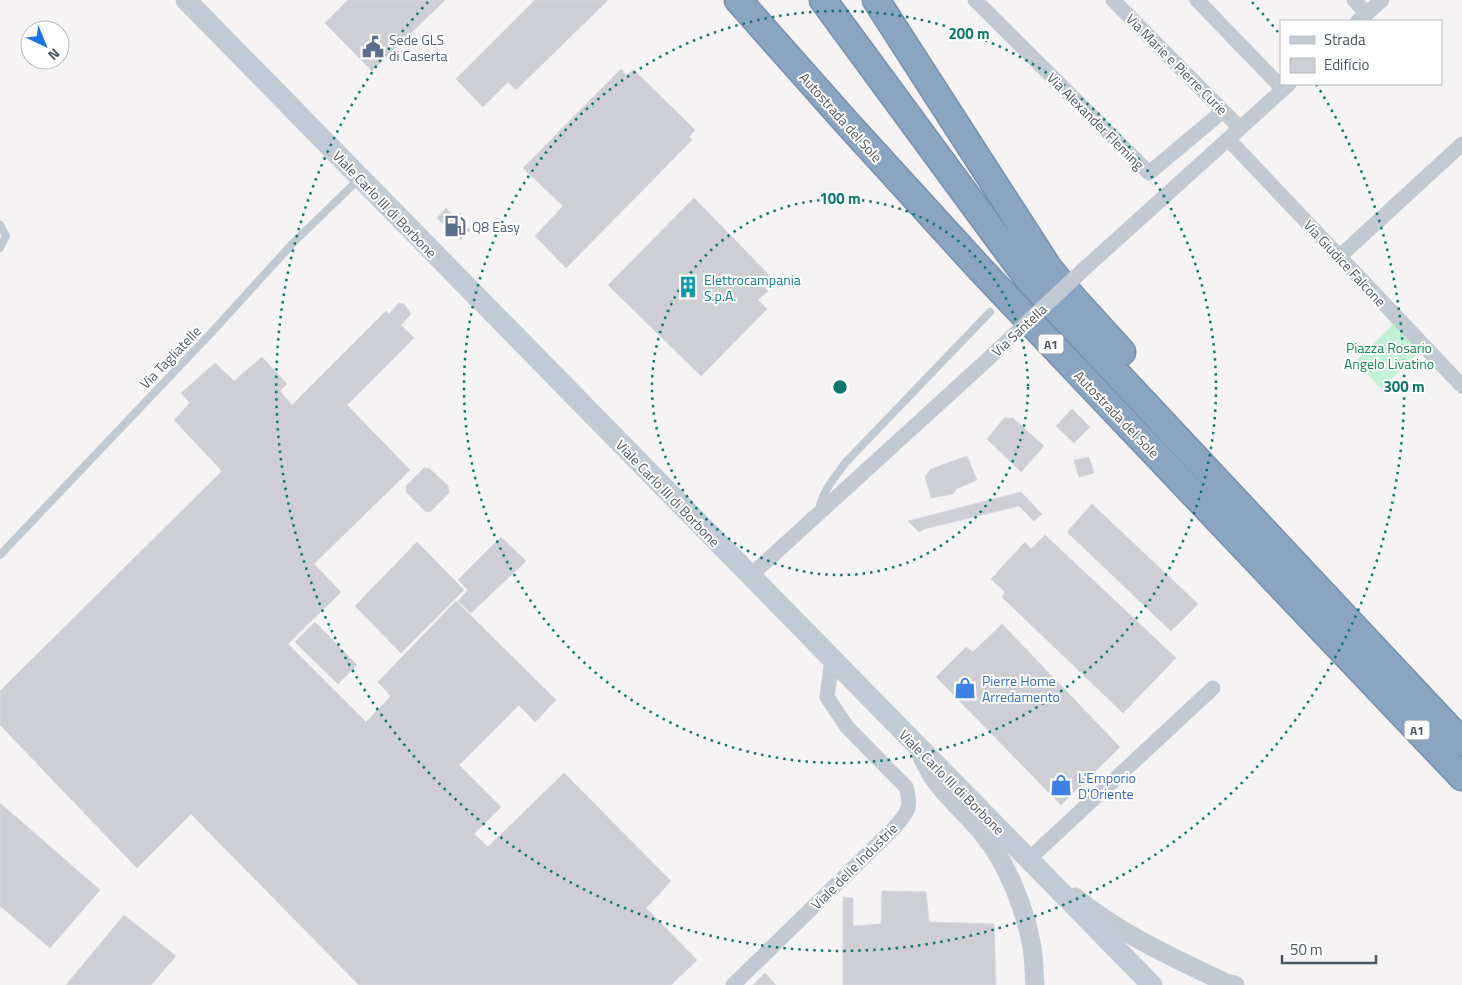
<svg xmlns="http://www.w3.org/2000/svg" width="1462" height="985" viewBox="0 0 1462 985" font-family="'Titillium Web',sans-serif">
<rect width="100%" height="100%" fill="#f5f3f3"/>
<path fill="#c3f1d5" d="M 1395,322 L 1422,350 L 1381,389 L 1356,361 Z"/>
<path fill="#cdcfd5" stroke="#d7d9de" d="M 348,0 L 445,0 L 372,71 L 325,23 Z
M 535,0 L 608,0 L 516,90 L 508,82 L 483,107 L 456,79 Z
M 621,69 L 626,75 L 634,70 L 695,130 L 689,137 L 692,140 L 566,268 L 535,236 L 563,206 L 523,168 Z
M 694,198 L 774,280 L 765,288 L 768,291 L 758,300 L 767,309 L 701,376 L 608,285 Z
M 446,208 L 455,217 L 460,213 L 464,218 L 461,222 L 470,230 L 460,240 L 437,218 Z
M 399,303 L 404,304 L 410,312 L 410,315 L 401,325 L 414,338 L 347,405 L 410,470 L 314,564 L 341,592 L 288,644 L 366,722 L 391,696 L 378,682 L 456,601 L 556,700 L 535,722 L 519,705 L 459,765 L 501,807 L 474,834 L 488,847 L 564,773 L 671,881 L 646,908 L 697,960 L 671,985 L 359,985 L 191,814 L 137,868 L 0,725 L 0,691 L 222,471 L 174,420 L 190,403 L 181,393 L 215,363 L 234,381 L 262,357 L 287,384 L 280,391 L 292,405 L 386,311 L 389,314 Z
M 1072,409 L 1090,427 L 1074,443 L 1056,426 Z
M 1004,418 L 1013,418 L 1044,446 L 1021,472 L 987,439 Z
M 967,456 L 977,480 L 956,489 L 953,494 L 931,498 L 925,476 L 931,469 Z
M 1089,457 L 1094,473 L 1079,477 L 1074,460 Z
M 424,468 L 430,469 L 448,486 L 449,493 L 430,512 L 425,511 L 407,493 L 406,486 Z
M 1021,492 L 1042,514 L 1034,521 L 1019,506 L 924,529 L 919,532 L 908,521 Z
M 1092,504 L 1198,604 L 1171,631 L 1067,532 Z
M 1045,535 L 1176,658 L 1123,713 L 1002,597 L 1005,592 L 991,579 L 1025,542 L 1031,549 Z
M 501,537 L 526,561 L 471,613 L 458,601 L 468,590 L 458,580 Z
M 417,542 L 464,590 L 401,653 L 355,606 Z
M 315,622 L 357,665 L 338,684 L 295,642 Z
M 1002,624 L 1120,747 L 1061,805 L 936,677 L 966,647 L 973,652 Z
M 0,803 L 100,890 L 50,948 L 0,906 Z
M 882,891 L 926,892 L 929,922 L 994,924 L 996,985 L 843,985 L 843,897 L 853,898 L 853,926 L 881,924 Z
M 124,915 L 176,956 L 151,985 L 66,985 Z
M 765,973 L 776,985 L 753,985 Z"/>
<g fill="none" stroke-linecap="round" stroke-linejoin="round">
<g stroke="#7690ad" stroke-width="29">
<path id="motorway" d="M 738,0 L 847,123 L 981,270 L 1462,777
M 823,0 L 1006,249 L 1030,281 L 1462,742
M 876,0 L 1048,267 L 1073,298 L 1122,352"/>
</g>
<path stroke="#c1cad2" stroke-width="8" d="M 0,225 L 6,236 L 0,248
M 819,511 C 821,492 835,478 846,462 L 990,312
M 0,555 L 212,332 L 293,243 L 359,179"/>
<path stroke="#c1cad2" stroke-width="15" d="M 975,0 L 1149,173 L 1223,111
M 1113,0 L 1240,128
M 1197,0 L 1283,89
M 1354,0 L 1367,14
M 1358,21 L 1382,0
M 1228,139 L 1462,386
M 1339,257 L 1462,144
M 1083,270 L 1289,84
M 750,576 L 987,360
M 1029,859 L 1213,688
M 733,985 L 894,828 C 908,812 912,808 906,787 L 847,727 L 827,697 L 832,659"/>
<path stroke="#c1cad2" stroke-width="19" d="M 922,757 C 926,765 930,773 935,780 C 949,800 969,816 984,835 C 1008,865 1025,909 1032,947 C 1034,959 1034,972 1035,985
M 1075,897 C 1120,934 1174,958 1226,983 L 1235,985"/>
<path stroke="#c1cbd6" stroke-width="21" d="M 186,0 L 1152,985"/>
<use href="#motorway" stroke="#8ba5c1" stroke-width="26"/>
<path stroke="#c1cad2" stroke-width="15" d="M 987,360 L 1083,270"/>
</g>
<g fill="none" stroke="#0f766e" stroke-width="2.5" stroke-dasharray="2.5 5">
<circle cx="840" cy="387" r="188"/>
<circle cx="840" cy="387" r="376"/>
<path d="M1252 2A564 564 0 0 1 1278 32M1316 84A564 564 0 1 1 428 2"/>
</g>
<defs>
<g id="civic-bare" transform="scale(1.725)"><path d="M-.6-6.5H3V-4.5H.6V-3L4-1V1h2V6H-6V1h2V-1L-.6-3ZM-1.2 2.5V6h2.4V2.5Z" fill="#5c6f8a" stroke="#fff" stroke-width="2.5" paint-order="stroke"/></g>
<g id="fuel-bare" transform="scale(1.725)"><path d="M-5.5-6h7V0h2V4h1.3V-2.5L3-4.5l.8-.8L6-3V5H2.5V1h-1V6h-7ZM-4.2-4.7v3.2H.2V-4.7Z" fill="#5c6f8a" stroke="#fff" stroke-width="2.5" paint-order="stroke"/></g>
<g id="building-bare" transform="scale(1.725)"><path d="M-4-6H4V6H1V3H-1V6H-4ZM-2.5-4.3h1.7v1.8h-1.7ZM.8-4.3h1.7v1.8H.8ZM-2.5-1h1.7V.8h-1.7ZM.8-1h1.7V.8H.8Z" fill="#0f9aa8" stroke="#fff" stroke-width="2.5" paint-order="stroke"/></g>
<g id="shop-bare" transform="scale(1.725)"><path d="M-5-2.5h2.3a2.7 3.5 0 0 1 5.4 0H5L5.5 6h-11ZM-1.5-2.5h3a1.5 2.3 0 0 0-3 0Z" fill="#3f7fe0" stroke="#fff" stroke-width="2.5" paint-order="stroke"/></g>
</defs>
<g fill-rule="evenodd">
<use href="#civic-bare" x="373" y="47"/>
<use href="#fuel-bare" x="455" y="226"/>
<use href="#building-bare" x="688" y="287"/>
<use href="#shop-bare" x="965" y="688"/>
<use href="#shop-bare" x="1061" y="785"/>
</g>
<g text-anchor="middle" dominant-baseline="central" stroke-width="4" stroke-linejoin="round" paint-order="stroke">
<g fill="#fff" stroke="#808990" stroke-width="1">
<rect x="1038.5" y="334.5" width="25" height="19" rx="4"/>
<rect x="1404.5" y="720.5" width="25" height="19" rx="4"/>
</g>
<g font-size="12" font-weight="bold" fill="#4a5661">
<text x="1051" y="344">A1</text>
<text x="1417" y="730">A1</text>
</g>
<g font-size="14" fill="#4e5e75" stroke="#fff" text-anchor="start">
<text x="389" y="39">Sede GLS<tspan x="389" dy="16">di Caserta</tspan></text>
<text x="472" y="226">Q8 Easy</text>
</g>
<g font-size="14" fill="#4a5661" stroke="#fff">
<text transform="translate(1177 64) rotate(45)">Via Marie e Pierre Curie</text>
<text transform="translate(841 117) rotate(48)">Autostrada del Sole</text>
<text transform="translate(1096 121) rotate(45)">Via Alexander Fleming</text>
<text transform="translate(385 204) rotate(46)">Viale Carlo III di Borbone</text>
<text transform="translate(1345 263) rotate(47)">Via Giudice Falcone</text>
<text transform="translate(1019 330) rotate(-43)">Via Santella</text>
<text transform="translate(170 357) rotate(-46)">Via Tagliatelle</text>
<text transform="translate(1117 414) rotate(46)">Autostrada del Sole</text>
<text transform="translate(668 493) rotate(46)">Viale Carlo III di Borbone</text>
<text transform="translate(952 782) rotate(45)">Viale Carlo III di Borbone</text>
<text transform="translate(854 866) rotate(-45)">Viale delle Industrie</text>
</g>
<g font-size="14" fill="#0d838f" stroke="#fff" text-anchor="start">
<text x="704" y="279">Elettrocampania<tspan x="704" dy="16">S.p.A.</tspan></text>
</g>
<g font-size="14" fill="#17864f" stroke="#fff">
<text x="1389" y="347">Piazza Rosario<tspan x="1389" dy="16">Angelo Livatino</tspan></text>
</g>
<g font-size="14" fill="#366cbe" stroke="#fff" text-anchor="start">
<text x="982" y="680">Pierre Home<tspan x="982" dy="16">Arredamento</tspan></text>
<text x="1078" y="777">L'Emporio<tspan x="1078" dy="16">D'Oriente</tspan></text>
</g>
</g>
<circle cx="840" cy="387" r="8" fill="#0f766e" stroke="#fff" stroke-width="2.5"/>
<g font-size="15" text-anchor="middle" font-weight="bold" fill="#0f766e" stroke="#fff" stroke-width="4" stroke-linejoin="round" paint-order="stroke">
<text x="969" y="39">200 m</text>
<text x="840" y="204">100 m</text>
<text x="1404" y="392">300 m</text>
</g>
<rect x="1280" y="20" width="162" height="65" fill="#ffffff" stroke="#b7bbc0"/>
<rect x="1290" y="36" width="25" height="8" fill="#c1cbd6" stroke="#b7bbc0"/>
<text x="1324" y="45" font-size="15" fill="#4a5661">Strada</text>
<rect x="1290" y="58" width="25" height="15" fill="#cdcfd5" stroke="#b7bbc0"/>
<text x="1324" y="70" font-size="15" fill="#4a5661">Edificio</text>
<g transform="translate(45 45) rotate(136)"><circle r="24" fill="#ffffff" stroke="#b7bbc0"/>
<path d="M0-4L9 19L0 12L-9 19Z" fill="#1a73e8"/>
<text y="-8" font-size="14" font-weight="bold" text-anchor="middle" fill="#4a5661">N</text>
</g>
<path d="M1282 955v8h94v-8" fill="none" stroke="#4a5661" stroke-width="2.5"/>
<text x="1290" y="955" font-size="15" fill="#4a5661" stroke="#ffffff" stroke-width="4" paint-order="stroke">50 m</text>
</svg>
